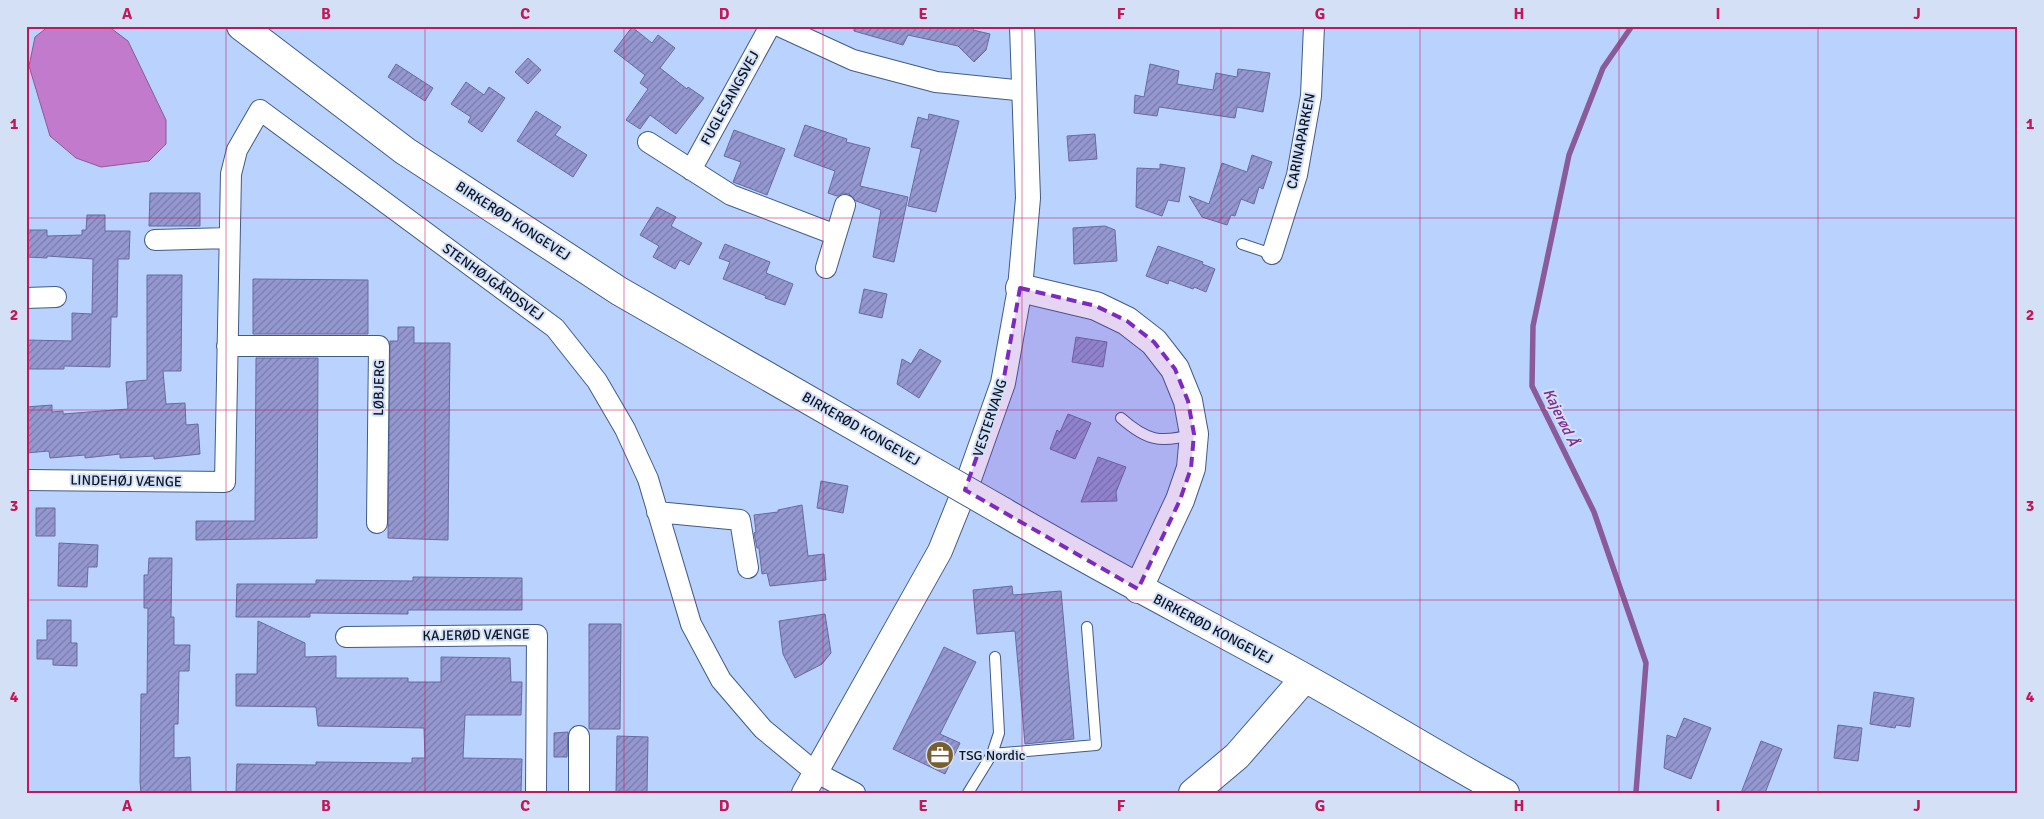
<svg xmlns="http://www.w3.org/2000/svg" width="2044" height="819" viewBox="0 0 2044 819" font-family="Signika,sans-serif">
<defs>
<pattern id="building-hatch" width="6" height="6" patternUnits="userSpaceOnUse" patternTransform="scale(1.25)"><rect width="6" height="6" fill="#9598d0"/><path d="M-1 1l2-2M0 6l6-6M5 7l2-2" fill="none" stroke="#787ba9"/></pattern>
</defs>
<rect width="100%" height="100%" fill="#bad3fe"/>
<path fill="#c17acc" stroke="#8a5b9a" d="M 49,26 L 108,26 L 128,41 L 166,120 L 166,144 L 149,161 L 101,167 L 76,158 L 50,136 L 29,66 L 35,37 Z"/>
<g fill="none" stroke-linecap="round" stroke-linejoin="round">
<path stroke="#8a5b9a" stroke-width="5.5" d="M 1632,26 L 1603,68 L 1569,155 L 1533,326 L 1532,386 L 1594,512 L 1646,663 L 1636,792"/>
</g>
<path fill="url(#building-hatch)" stroke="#686a9f" d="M 854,26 L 974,26 L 973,30 L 990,34 L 986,50 L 974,62 L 958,46 L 908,35 L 903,45 L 854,31 Z
M 632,27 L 652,43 L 658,35 L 675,48 L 660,68 L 687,89 L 688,87 L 704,98 L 676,134 L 650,115 L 640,129 L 626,120 L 648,89 L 640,83 L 645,75 L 614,51 Z
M 528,58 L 541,70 L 528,84 L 515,72 Z
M 396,64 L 433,88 L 425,101 L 388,77 Z
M 1150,64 L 1179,71 L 1177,84 L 1213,90 L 1216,73 L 1237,77 L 1238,69 L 1270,73 L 1263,112 L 1237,107 L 1235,118 L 1159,107 L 1157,116 L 1134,113 L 1135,95 L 1144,97 Z
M 466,82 L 484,95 L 489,87 L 505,98 L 482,132 L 468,122 L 471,117 L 451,104 Z
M 536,111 L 561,127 L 555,135 L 587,155 L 573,177 L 517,141 Z
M 929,114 L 959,121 L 936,212 L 908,206 L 921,149 L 911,147 L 918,117 L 928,120 Z
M 805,125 L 847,139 L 846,142 L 870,148 L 860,186 L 908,197 L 894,262 L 873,257 L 881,210 L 856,201 L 849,194 L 843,193 L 837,196 L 828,193 L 835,171 L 794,156 Z
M 734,130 L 785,149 L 767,195 L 733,182 L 741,162 L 724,156 Z
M 1095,134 L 1097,159 L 1069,161 L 1067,136 Z
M 1252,155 L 1272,162 L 1263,189 L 1259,187 L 1254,204 L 1241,199 L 1235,216 L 1231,215 L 1227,225 L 1202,217 L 1189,196 L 1209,204 L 1222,163 L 1247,172 Z
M 1160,164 L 1185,168 L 1179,202 L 1168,200 L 1162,216 L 1136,207 L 1137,168 L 1160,169 Z
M 150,193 L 200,193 L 200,226 L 149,226 Z
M 657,207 L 676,217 L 671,226 L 702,243 L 689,265 L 680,260 L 675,269 L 653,257 L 659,246 L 640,235 Z
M 87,215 L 105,215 L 105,231 L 130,231 L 129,259 L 118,259 L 117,317 L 111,317 L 110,367 L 64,366 L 64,369 L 26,369 L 26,340 L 72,341 L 72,313 L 92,314 L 93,259 L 47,256 L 47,258 L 26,257 L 26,230 L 47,230 L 47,236 L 82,235 L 82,230 L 86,230 Z
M 1105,226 L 1115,230 L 1117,261 L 1074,264 L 1073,228 Z
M 725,244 L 770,262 L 766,273 L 793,284 L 785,305 L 765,298 L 766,296 L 723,279 L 730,262 L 719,258 Z
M 1158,246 L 1203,262 L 1202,264 L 1215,269 L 1206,292 L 1194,287 L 1193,289 L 1169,280 L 1168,284 L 1146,276 Z
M 147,275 L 182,275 L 181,371 L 163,371 L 166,404 L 185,403 L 186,425 L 198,424 L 200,454 L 154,459 L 154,456 L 120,458 L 120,454 L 85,458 L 85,455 L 50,458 L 49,451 L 26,453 L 26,407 L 52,405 L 52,412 L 63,411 L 63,414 L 128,409 L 126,382 L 147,380 Z
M 253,279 L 368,280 L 368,334 L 253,334 Z
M 864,289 L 887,294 L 882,318 L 859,313 Z
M 398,327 L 414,327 L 414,343 L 450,343 L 448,540 L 388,538 L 390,341 L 398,341 Z
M 1076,337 L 1107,342 L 1103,367 L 1072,362 Z
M 920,349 L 941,361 L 919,398 L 897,384 L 902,359 L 911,364 Z
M 256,358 L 318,358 L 317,538 L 196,540 L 196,521 L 255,521 Z
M 1068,414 L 1091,423 L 1075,459 L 1050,449 L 1057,430 L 1060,432 Z
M 1098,457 L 1126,467 L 1116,492 L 1117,501 L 1081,502 Z
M 821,481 L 848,486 L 843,513 L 817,508 Z
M 802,505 L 808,556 L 824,554 L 826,580 L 770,586 L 767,573 L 762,574 L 759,548 L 757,548 L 754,533 L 756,532 L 754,515 L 778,512 L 778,510 Z
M 36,508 L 55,508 L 55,536 L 36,536 Z
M 59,543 L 98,545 L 97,567 L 88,567 L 87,587 L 58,586 Z
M 149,558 L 172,558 L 171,617 L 174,617 L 174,645 L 190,645 L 189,671 L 179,671 L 178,724 L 174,724 L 174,758 L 190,757 L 191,793 L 141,793 L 140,782 L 141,694 L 147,694 L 148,608 L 144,608 L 144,575 L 148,575 Z
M 413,577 L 522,578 L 522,610 L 408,610 L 408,614 L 310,613 L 310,617 L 236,617 L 237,584 L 316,584 L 316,580 L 413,581 Z
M 1012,586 L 1013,595 L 1061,591 L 1074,739 L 1025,744 L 1015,631 L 977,634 L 973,590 Z
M 825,614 L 831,653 L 822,664 L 795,678 L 783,654 L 779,621 Z
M 47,620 L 71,620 L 71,643 L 77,643 L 77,666 L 53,665 L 53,659 L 37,659 L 37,640 L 47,640 Z
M 258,621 L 305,643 L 305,657 L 336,656 L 336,678 L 408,678 L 408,682 L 441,682 L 441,657 L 510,658 L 511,682 L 522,682 L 521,715 L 465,715 L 463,758 L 522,759 L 521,792 L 236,793 L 237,764 L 316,765 L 316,762 L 412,763 L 412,758 L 425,758 L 424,728 L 318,726 L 316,707 L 236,706 L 236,674 L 257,674 Z
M 589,624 L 621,624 L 620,729 L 589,729 Z
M 944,647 L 976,662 L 940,734 L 960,743 L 945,774 L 893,749 Z
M 1874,692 L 1914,698 L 1910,727 L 1896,725 L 1895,728 L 1870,724 Z
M 1684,718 L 1711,728 L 1691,779 L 1664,768 L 1667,735 L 1676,738 Z
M 1838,725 L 1862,728 L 1858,761 L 1834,758 Z
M 568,732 L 567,757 L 554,757 L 554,733 Z
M 617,736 L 648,737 L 647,793 L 616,793 Z
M 1761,741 L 1782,749 L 1765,793 L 1741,793 Z"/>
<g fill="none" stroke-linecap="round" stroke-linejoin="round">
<g stroke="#415b89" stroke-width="12">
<path id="service" d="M 1242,244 L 1272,254
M 1121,418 C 1146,440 1160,444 1193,434
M 992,754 L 1096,745 L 1087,627
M 968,793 L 992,754 L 999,733 L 995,657"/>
</g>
<g stroke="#415b89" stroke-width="22">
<path id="minor" d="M 779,26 L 853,60 L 936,82 L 1026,91
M 648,142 L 731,195 L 836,235
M 691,170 L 770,26
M 155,240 L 229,238
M 1272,254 L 1297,175 L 1311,96 L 1314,26
M 826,268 L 845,205
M 26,298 L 56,297
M 227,346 L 379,346 L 377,523
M 26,480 L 225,482 L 231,174 L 237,150 L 260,110 L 555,328 L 597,381 L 625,429 L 648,479 L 691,624 L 721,680 L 763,729 L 815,772 L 855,793
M 657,512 L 740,520 L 748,568
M 346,637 L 537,635 L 536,793
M 579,793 L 579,736"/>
</g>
<g stroke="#415b89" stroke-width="26">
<path id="tertiary" d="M 804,793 L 940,551 L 969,479 L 1003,383 L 1020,288 L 1028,198 L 1022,26"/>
</g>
<g stroke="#415b89" stroke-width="30">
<path id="secondary" d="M 241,26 L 405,151 L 619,291 L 934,472
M 1020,288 L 1096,306 L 1127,321 L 1154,342 L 1175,369 L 1188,401 L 1194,434 L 1191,468 L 1180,500 L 1138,589
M 1002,511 C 1102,570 1204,622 1305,678 C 1372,715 1437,756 1505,793
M 1193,793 L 1237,756 L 1305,678"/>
</g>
<use href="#service" stroke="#fff" stroke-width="10"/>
<use href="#minor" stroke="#fff" stroke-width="20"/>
<use href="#tertiary" stroke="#fff" stroke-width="24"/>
<use href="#secondary" stroke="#fff" stroke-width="28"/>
<g stroke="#415b89" stroke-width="30" stroke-linecap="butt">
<path id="secondary-bridge" d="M 934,472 L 1002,511"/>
</g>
<use href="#secondary-bridge" stroke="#fff" stroke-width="28"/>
</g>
<path fill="#7b2cbf" fill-opacity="0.2" stroke="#7b2cbf" stroke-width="4" stroke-dasharray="10 6" stroke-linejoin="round" d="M 1020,288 L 1096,306 L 1127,321 L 1154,342 L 1175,369 L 1188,401 L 1194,434 L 1191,468 L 1180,500 L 1138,589 L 965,490 L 1003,383 Z"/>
<path fill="none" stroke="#c2185b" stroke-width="1" stroke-opacity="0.55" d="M 226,26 L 226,793M 425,26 L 425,793M 624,26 L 624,793M 823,26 L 823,793M 1022,26 L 1022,793M 1221,26 L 1221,793M 1420,26 L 1420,793M 1619,26 L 1619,793M 1818,26 L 1818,793M 26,218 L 2018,218M 26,410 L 2018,410M 26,600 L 2018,600"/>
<defs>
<g id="office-disc" transform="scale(1.4375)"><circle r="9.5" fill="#785f30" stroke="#d3e0f5"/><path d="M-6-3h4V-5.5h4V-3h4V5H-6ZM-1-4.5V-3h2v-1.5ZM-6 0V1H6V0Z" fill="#fff"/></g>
</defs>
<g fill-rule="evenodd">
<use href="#office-disc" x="940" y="755"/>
</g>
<g text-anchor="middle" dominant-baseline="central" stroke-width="4" stroke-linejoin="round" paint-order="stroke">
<g font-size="14" fill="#0a1427" stroke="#d3e0f5">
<text transform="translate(730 98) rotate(-61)">FUGLESANGSVEJ</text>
<text transform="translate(1301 141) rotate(-79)">CARINAPARKEN</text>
<text transform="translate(513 221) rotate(33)">BIRKERØD KONGEVEJ</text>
<text transform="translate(493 282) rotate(36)">STENHØJGÅRDSVEJ</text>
<text transform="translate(379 388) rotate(-89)">LØBJERG</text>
<text transform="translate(990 418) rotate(-72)">VESTERVANG</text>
<text transform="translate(861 429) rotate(30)">BIRKERØD KONGEVEJ</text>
<text transform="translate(126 481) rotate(1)">LINDEHØJ VÆNGE</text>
<text transform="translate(1213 629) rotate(28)">BIRKERØD KONGEVEJ</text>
<text transform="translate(476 635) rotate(-1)">KAJERØD VÆNGE</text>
</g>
<g font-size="14" fill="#0a1427" stroke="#d3e0f5" text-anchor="start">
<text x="959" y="755">TSG Nordic</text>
</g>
<g font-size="15" font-style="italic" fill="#802a8e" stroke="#d3e0f5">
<text transform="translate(1561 417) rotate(64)">Kajerød Å</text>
</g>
</g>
<rect width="2044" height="819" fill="none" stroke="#d3e0f5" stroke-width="55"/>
<rect x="28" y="28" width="1988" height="764" fill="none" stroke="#c2185b" stroke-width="2"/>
<g font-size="16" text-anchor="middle" font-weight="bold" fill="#c2185b">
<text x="127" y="19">A</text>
<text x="326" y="19">B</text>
<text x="525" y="19">C</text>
<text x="724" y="19">D</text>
<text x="923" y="19">E</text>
<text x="1121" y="19">F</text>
<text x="1320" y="19">G</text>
<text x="1519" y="19">H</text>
<text x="1718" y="19">I</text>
<text x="1917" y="19">J</text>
<text x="14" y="129">1</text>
<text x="2030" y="129">1</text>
<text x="14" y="320">2</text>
<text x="2030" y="320">2</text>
<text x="14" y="511">3</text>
<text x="2030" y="511">3</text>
<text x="14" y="702">4</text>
<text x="2030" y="702">4</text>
<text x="127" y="811">A</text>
<text x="326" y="811">B</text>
<text x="525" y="811">C</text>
<text x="724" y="811">D</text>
<text x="923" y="811">E</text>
<text x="1121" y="811">F</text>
<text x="1320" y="811">G</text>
<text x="1519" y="811">H</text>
<text x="1718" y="811">I</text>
<text x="1917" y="811">J</text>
</g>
</svg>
